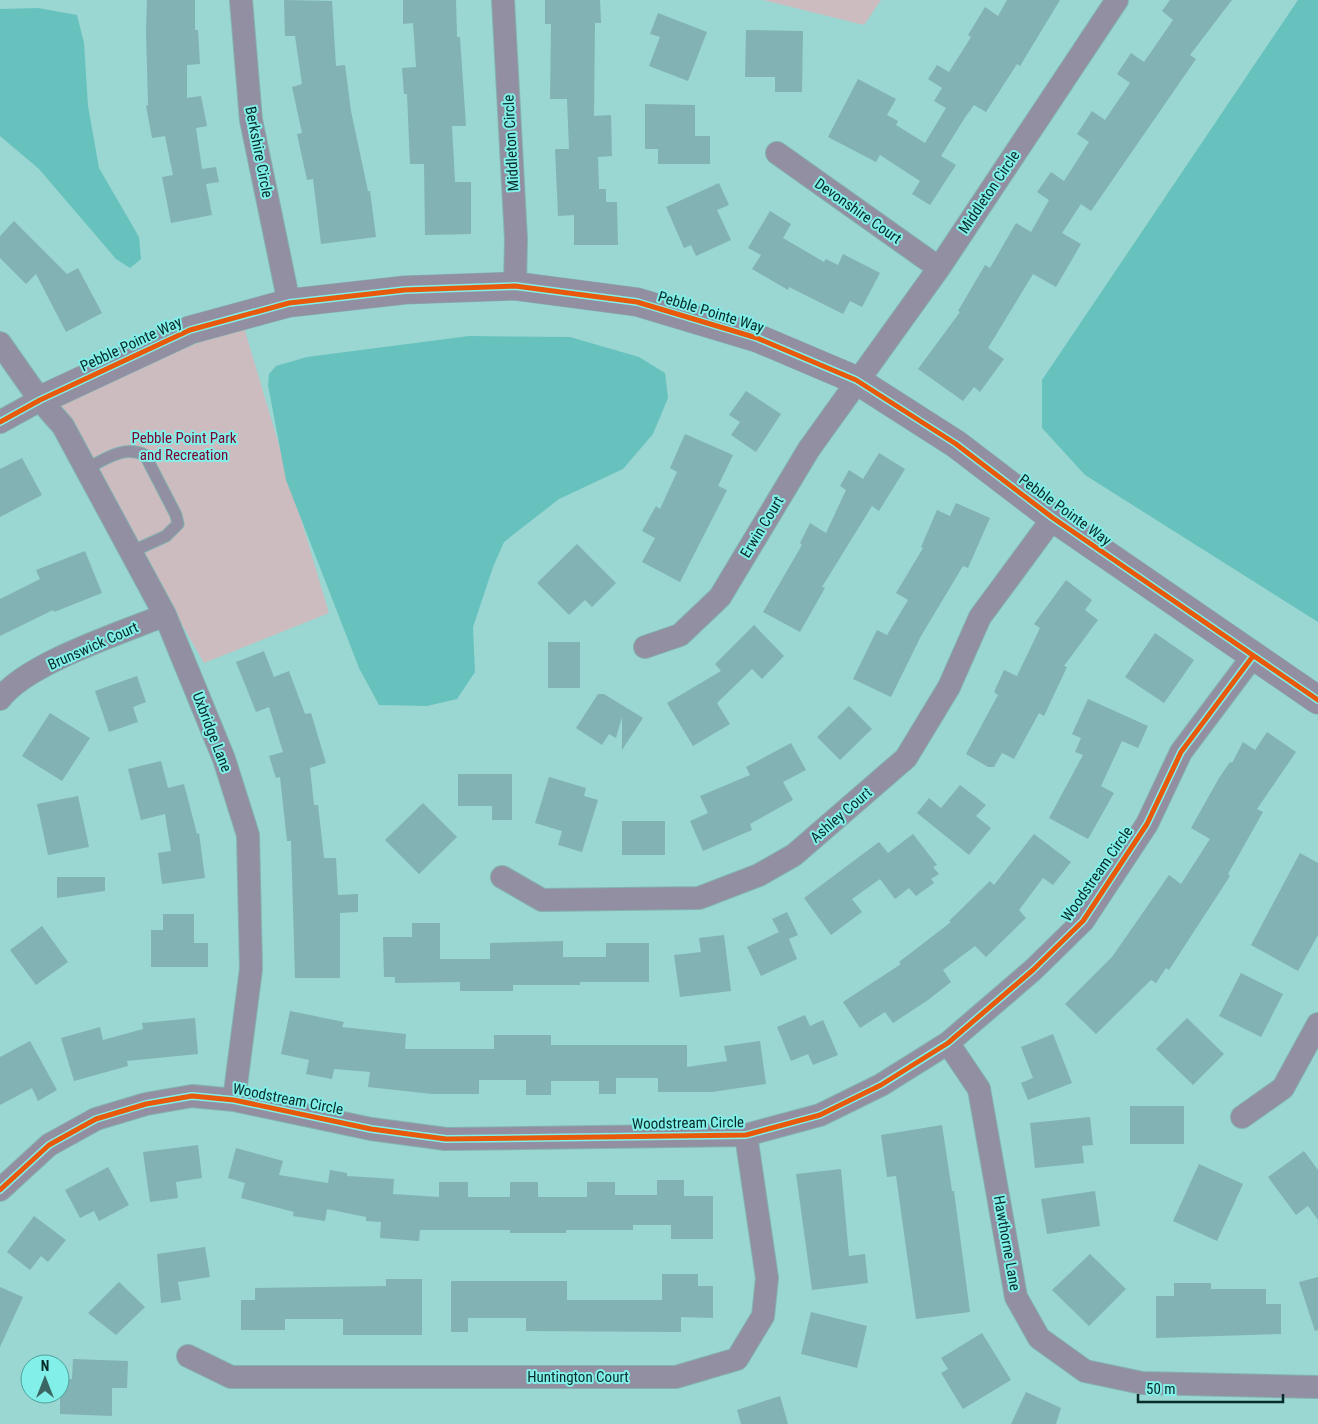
<svg xmlns="http://www.w3.org/2000/svg" width="1318" height="1424" viewBox="0 0 1318 1424" font-family="'Roboto Condensed',sans-serif">
<rect width="100%" height="100%" fill="#9ad6d2"/>
<path fill="#ccbcc0" d="M 763,0 L 881,0 L 864,25 Z
M 243,324 L 329,613 L 204,663 L 55,403 Z"/>
<path fill="#67c2bd" d="M 1298,0 L 1318,0 L 1318,622 L 1085,475 L 1042,428 L 1042,380 Z
M 38,8 L 77,15 L 84,43 L 88,106 L 99,168 L 139,237 L 141,259 L 130,268 L 116,259 L 39,169 L 0,136 L 0,9 Z
M 469,336 L 570,337 L 639,357 L 665,373 L 668,398 L 653,434 L 623,469 L 559,499 L 504,542 L 493,567 L 473,627 L 475,672 L 457,699 L 427,706 L 379,705 L 359,668 L 286,480 L 268,385 L 269,374 L 276,366 L 307,357 Z"/>
<path fill="#82b2b4" d="M 147,0 L 195,0 L 195,30 L 198,30 L 200,64 L 187,65 L 187,98 L 201,96 L 207,126 L 196,128 L 202,169 L 216,167 L 219,182 L 206,184 L 212,215 L 171,223 L 162,177 L 173,175 L 165,136 L 152,138 L 146,106 L 148,105 L 146,32 Z
M 284,0 L 332,1 L 336,66 L 345,65 L 351,111 L 368,191 L 370,191 L 376,237 L 321,244 L 313,179 L 307,180 L 297,134 L 302,133 L 292,87 L 302,84 L 295,36 L 285,36 Z
M 403,0 L 456,0 L 457,37 L 460,37 L 466,126 L 452,126 L 455,182 L 471,182 L 471,234 L 425,235 L 424,164 L 410,164 L 407,94 L 404,94 L 402,68 L 416,67 L 413,23 L 403,24 Z
M 545,0 L 600,0 L 601,23 L 595,23 L 594,116 L 611,115 L 612,156 L 598,157 L 599,189 L 606,189 L 606,202 L 617,202 L 618,245 L 574,245 L 574,215 L 558,216 L 555,149 L 569,149 L 567,99 L 550,99 L 551,24 L 545,24 Z
M 1007,0 L 1060,0 L 1020,66 L 1017,64 L 986,112 L 974,105 L 964,119 L 941,156 L 956,165 L 930,205 L 912,194 L 920,181 L 880,155 L 876,162 L 828,137 L 858,79 L 896,99 L 887,115 L 898,121 L 896,125 L 925,143 L 946,108 L 934,101 L 942,88 L 928,79 L 937,65 L 949,72 L 971,37 L 968,35 L 985,7 L 998,16 Z
M 1170,0 L 1232,0 L 1190,55 L 1196,59 L 1091,211 L 1081,204 L 1062,233 L 1081,244 L 1056,287 L 1033,274 L 988,348 L 1004,359 L 980,392 L 974,387 L 963,401 L 918,369 L 960,312 L 958,311 L 985,265 L 990,268 L 1016,223 L 1031,232 L 1049,200 L 1037,192 L 1051,172 L 1064,181 L 1089,142 L 1077,134 L 1092,111 L 1105,120 L 1130,83 L 1117,74 L 1131,53 L 1144,62 L 1173,20 L 1162,11 Z
M 658,13 L 707,32 L 688,81 L 649,66 L 660,37 L 650,34 Z
M 746,30 L 803,31 L 802,92 L 775,92 L 775,77 L 745,77 Z
M 645,104 L 695,105 L 695,136 L 710,136 L 710,164 L 658,164 L 658,149 L 645,149 Z
M 719,183 L 729,205 L 717,210 L 731,240 L 696,256 L 691,245 L 684,248 L 666,207 Z
M 770,211 L 791,224 L 783,238 L 824,262 L 826,259 L 838,265 L 843,254 L 880,273 L 862,307 L 850,301 L 843,314 L 789,287 L 788,290 L 752,269 L 761,255 L 748,248 Z
M 14,221 L 67,274 L 78,268 L 102,313 L 66,332 L 36,274 L 26,284 L 0,258 L 0,236 Z
M 746,391 L 781,414 L 756,452 L 731,435 L 740,422 L 729,415 Z
M 685,434 L 733,455 L 718,486 L 727,490 L 680,582 L 642,562 L 655,538 L 642,531 L 656,506 L 660,509 L 677,472 L 670,468 Z
M 879,453 L 905,469 L 879,511 L 872,506 L 822,587 L 825,588 L 800,632 L 763,612 L 802,545 L 800,543 L 810,523 L 826,533 L 846,490 L 840,486 L 849,470 L 863,479 Z
M 22,458 L 42,495 L 0,517 L 0,469 Z
M 956,503 L 990,518 L 968,568 L 963,566 L 921,636 L 891,697 L 853,679 L 877,630 L 887,635 L 908,600 L 896,593 L 923,548 L 921,547 L 937,510 L 950,516 Z
M 577,544 L 616,583 L 592,607 L 585,600 L 569,615 L 537,583 Z
M 85,551 L 102,593 L 54,612 L 53,610 L 0,636 L 0,599 L 40,579 L 36,570 Z
M 1066,580 L 1092,600 L 1085,610 L 1098,620 L 1064,666 L 1067,667 L 1044,716 L 1039,713 L 1014,759 L 1002,753 L 994,767 L 988,767 L 966,754 L 998,695 L 994,692 L 1004,670 L 1017,676 L 1040,628 L 1034,624 Z
M 754,625 L 784,656 L 762,679 L 752,669 L 717,703 L 730,724 L 693,746 L 667,703 L 721,671 L 715,664 Z
M 1155,633 L 1194,660 L 1164,703 L 1125,677 Z
M 548,642 L 580,642 L 580,688 L 548,688 Z
M 264,651 L 274,677 L 289,671 L 305,714 L 311,713 L 326,763 L 310,768 L 314,805 L 318,805 L 324,858 L 336,858 L 338,895 L 358,894 L 358,912 L 340,913 L 340,978 L 295,978 L 291,841 L 287,841 L 280,777 L 276,778 L 269,756 L 283,752 L 269,707 L 256,712 L 236,662 Z
M 137,676 L 146,702 L 133,707 L 138,722 L 109,732 L 95,691 Z
M 598,694 L 604,694 L 643,718 L 622,750 L 622,717 L 616,738 L 609,734 L 602,745 L 576,728 Z
M 1088,699 L 1148,726 L 1138,748 L 1122,741 L 1101,786 L 1114,793 L 1088,839 L 1049,818 L 1083,755 L 1075,752 L 1081,738 L 1072,734 Z
M 849,706 L 872,729 L 840,760 L 817,737 Z
M 50,713 L 90,738 L 62,781 L 22,756 Z
M 1267,732 L 1296,752 L 1257,809 L 1263,812 L 1228,874 L 1230,876 L 1169,970 L 1166,968 L 1156,983 L 1151,980 L 1096,1034 L 1065,1004 L 1112,957 L 1169,875 L 1181,884 L 1210,839 L 1191,828 L 1219,778 L 1230,762 L 1232,763 L 1243,742 L 1255,750 Z
M 791,743 L 806,770 L 783,782 L 793,800 L 750,824 L 752,830 L 703,851 L 690,821 L 708,813 L 700,796 L 750,775 L 746,767 Z
M 161,761 L 168,788 L 184,784 L 197,834 L 199,833 L 205,878 L 162,884 L 158,853 L 171,851 L 165,814 L 141,820 L 128,769 Z
M 458,774 L 512,774 L 512,820 L 492,820 L 492,806 L 458,806 Z
M 549,777 L 586,788 L 584,796 L 598,800 L 582,852 L 558,845 L 562,831 L 535,823 Z
M 960,785 L 986,805 L 976,816 L 991,828 L 969,855 L 917,813 L 929,798 L 941,808 Z
M 78,796 L 89,847 L 48,855 L 37,804 Z
M 423,803 L 457,837 L 419,874 L 385,840 Z
M 622,821 L 665,821 L 665,855 L 622,855 Z
M 913,834 L 937,865 L 933,867 L 939,874 L 931,879 L 934,883 L 916,896 L 909,888 L 895,899 L 880,879 L 852,899 L 862,912 L 831,935 L 804,898 L 879,842 L 888,853 Z
M 1034,834 L 1071,862 L 1053,885 L 1043,878 L 1019,910 L 1026,918 L 986,957 L 975,946 L 943,970 L 951,982 L 928,1000 L 893,1023 L 885,1012 L 860,1028 L 843,1002 L 901,964 L 899,962 L 951,922 L 949,921 L 990,881 L 994,885 Z
M 1300,853 L 1318,863 L 1318,935 L 1298,971 L 1251,945 Z
M 57,877 L 105,877 L 105,891 L 57,898 Z
M 787,912 L 798,935 L 789,939 L 797,959 L 761,976 L 747,947 L 779,932 L 772,919 Z
M 163,914 L 194,914 L 194,943 L 208,943 L 208,967 L 151,967 L 151,930 L 163,930 Z
M 412,923 L 440,923 L 440,959 L 490,959 L 490,943 L 563,941 L 563,957 L 606,957 L 606,943 L 649,943 L 649,982 L 580,982 L 580,985 L 513,985 L 513,991 L 460,991 L 460,982 L 395,983 L 395,977 L 384,977 L 383,937 L 412,937 Z
M 42,926 L 68,962 L 36,985 L 10,950 Z
M 724,935 L 731,991 L 680,997 L 674,955 L 701,952 L 699,938 Z
M 1241,973 L 1283,994 L 1261,1037 L 1219,1016 Z
M 290,1011 L 344,1022 L 342,1027 L 406,1034 L 405,1049 L 494,1049 L 494,1035 L 551,1035 L 551,1045 L 687,1045 L 687,1067 L 727,1061 L 724,1046 L 760,1041 L 766,1084 L 712,1092 L 658,1092 L 658,1078 L 616,1078 L 616,1094 L 599,1094 L 599,1081 L 551,1081 L 551,1095 L 526,1095 L 526,1080 L 479,1080 L 479,1094 L 432,1094 L 368,1087 L 370,1072 L 334,1069 L 332,1079 L 306,1074 L 309,1060 L 281,1054 Z
M 805,1015 L 810,1026 L 823,1020 L 838,1055 L 813,1065 L 808,1054 L 791,1061 L 777,1027 Z
M 195,1018 L 198,1054 L 127,1061 L 128,1066 L 74,1081 L 61,1038 L 100,1027 L 103,1040 L 143,1029 L 142,1023 Z
M 1187,1018 L 1224,1054 L 1193,1085 L 1156,1049 Z
M 1053,1034 L 1072,1083 L 1028,1100 L 1021,1083 L 1033,1078 L 1021,1047 Z
M 30,1041 L 57,1090 L 38,1101 L 32,1088 L 0,1105 L 0,1057 Z
M 1130,1106 L 1184,1106 L 1184,1144 L 1130,1144 Z
M 1090,1117 L 1093,1145 L 1082,1146 L 1084,1163 L 1035,1168 L 1030,1123 Z
M 942,1125 L 952,1191 L 954,1191 L 970,1312 L 916,1319 L 896,1176 L 887,1177 L 881,1135 Z
M 198,1145 L 202,1178 L 176,1182 L 178,1198 L 150,1202 L 143,1152 Z
M 236,1148 L 283,1161 L 279,1175 L 328,1183 L 330,1170 L 347,1173 L 347,1176 L 394,1179 L 393,1194 L 439,1197 L 439,1182 L 468,1182 L 468,1197 L 510,1197 L 510,1182 L 538,1182 L 538,1197 L 587,1197 L 587,1182 L 615,1182 L 615,1195 L 657,1195 L 657,1180 L 684,1180 L 684,1196 L 713,1196 L 713,1239 L 671,1239 L 671,1225 L 633,1225 L 633,1230 L 566,1230 L 566,1233 L 510,1233 L 510,1230 L 420,1230 L 419,1241 L 380,1238 L 381,1222 L 366,1221 L 366,1217 L 327,1209 L 325,1221 L 293,1216 L 294,1212 L 241,1198 L 245,1183 L 228,1178 Z
M 1304,1151 L 1318,1170 L 1318,1220 L 1308,1206 L 1296,1215 L 1268,1177 Z
M 1199,1164 L 1243,1184 L 1217,1241 L 1173,1221 Z
M 108,1167 L 129,1205 L 99,1221 L 94,1211 L 80,1218 L 65,1190 Z
M 841,1169 L 849,1256 L 865,1254 L 868,1283 L 812,1290 L 796,1174 Z
M 1095,1191 L 1100,1226 L 1047,1234 L 1041,1199 Z
M 34,1216 L 66,1240 L 48,1262 L 41,1256 L 30,1270 L 7,1252 Z
M 205,1247 L 210,1277 L 178,1282 L 181,1300 L 161,1303 L 157,1254 Z
M 1090,1254 L 1126,1289 L 1089,1326 L 1052,1290 Z
M 662,1274 L 698,1274 L 698,1286 L 713,1286 L 713,1318 L 681,1317 L 681,1332 L 526,1331 L 526,1318 L 468,1318 L 468,1332 L 451,1332 L 451,1281 L 567,1281 L 567,1300 L 662,1300 Z
M 1318,1277 L 1318,1330 L 1315,1331 L 1299,1282 Z
M 386,1279 L 422,1279 L 422,1335 L 343,1335 L 343,1319 L 285,1319 L 285,1330 L 241,1330 L 241,1300 L 255,1300 L 255,1288 L 386,1286 Z
M 119,1282 L 145,1307 L 116,1335 L 88,1313 Z
M 1174,1283 L 1211,1283 L 1211,1289 L 1266,1289 L 1266,1304 L 1281,1304 L 1281,1334 L 1156,1338 L 1156,1296 L 1174,1296 Z
M 0,1287 L 23,1297 L 0,1347 Z
M 811,1312 L 867,1326 L 857,1368 L 801,1354 Z
M 982,1333 L 1011,1380 L 963,1409 L 941,1373 L 948,1369 L 941,1358 Z
M 73,1359 L 128,1361 L 127,1388 L 112,1388 L 112,1416 L 60,1414 L 60,1379 L 72,1379 Z
M 1026,1392 L 1061,1408 L 1056,1424 L 1011,1424 Z
M 780,1396 L 788,1424 L 741,1424 L 737,1410 Z"/>
<g fill="none" stroke-linecap="round" stroke-linejoin="round">
<g stroke="#84b2af" stroke-width="13">
<path id="service" d="M 86,469 C 105,459 124,445 145,455 L 176,515 L 178,524 L 166,536 L 131,552"/>
</g>
<g stroke="#84b2af" stroke-width="24">
<path id="minor" d="M 241,0 L 251,120 L 289,303
M 503,0 L 516,239 L 515,286
M 777,153 L 939,268
M 0,343 L 40,400 L 63,426 L 165,615 L 224,759 L 248,835 L 251,969 L 234,1100
M 0,422 L 40,400
M 645,647 L 680,635 L 720,597 L 809,449 L 939,268 L 1117,0
M 0,699 C 27,663 121,633 165,615
M 502,877 L 542,900 L 699,898 L 759,875 L 794,855 L 906,758 L 949,687 L 980,617 L 1053,518
M 948,1043 L 979,1089 L 1016,1297 L 1039,1338 L 1085,1371 L 1142,1383 L 1318,1387
M 1242,1117 L 1283,1088 L 1318,1024
M 0,1190 L 49,1145 L 96,1119 L 146,1104 L 192,1096 L 234,1100 L 371,1129 L 446,1139 L 746,1135 L 820,1115 L 881,1085 L 948,1043 L 1033,970 L 1083,921 L 1147,824 L 1181,752 L 1253,656
M 188,1356 L 231,1377 L 676,1377 L 737,1359 L 763,1316 L 767,1278 L 746,1135"/>
</g>
<g stroke="#84b2af" stroke-width="29">
<path id="tertiary" d="M 40,400 L 190,330 L 289,303 L 405,290 L 515,286 L 637,302 L 757,338 L 856,380 L 956,444 L 1053,518 L 1318,700"/>
</g>
<use href="#service" stroke="#918fa1" stroke-width="11"/>
<use href="#minor" stroke="#918fa1" stroke-width="22"/>
<use href="#tertiary" stroke="#918fa1" stroke-width="28"/>
<g stroke="#82efe8" stroke-width="8">
<path id="cycleway" d="M 0,422 L 40,400 L 190,330 L 289,303 L 405,290 L 515,286 L 637,302 L 757,338 L 856,380 L 956,444 L 1053,518 L 1318,700
M 0,1190 L 49,1145 L 96,1119 L 146,1104 L 192,1096 L 234,1100 L 371,1129 L 446,1139 L 746,1135 L 820,1115 L 881,1085 L 948,1043 L 1033,970 L 1083,921 L 1147,824 L 1181,752 L 1253,656"/>
</g>
<use href="#cycleway" stroke="#e8590c" stroke-width="5"/>
</g>
<g text-anchor="middle" dominant-baseline="central" stroke-width="4" stroke-linejoin="round" paint-order="stroke">
<g font-size="15" fill="#062b29" stroke="#82efe8">
<text transform="translate(511 143) rotate(-93)">Middleton Circle</text>
<text transform="translate(259 152) rotate(79)">Berkshire Circle</text>
<text transform="translate(989 192) rotate(-56)">Middleton Circle</text>
<text transform="translate(858 211) rotate(35)">Devonshire Court</text>
<text transform="translate(711 312) rotate(17)">Pebble Pointe Way</text>
<text transform="translate(131 344) rotate(-25)">Pebble Pointe Way</text>
<text transform="translate(1065 510) rotate(36)">Pebble Pointe Way</text>
<text transform="translate(762 527) rotate(-59)">Erwin Court</text>
<text transform="translate(93 646) rotate(-24)">Brunswick Court</text>
<text transform="translate(212 732) rotate(69)">Uxbridge Lane</text>
<text transform="translate(841 815) rotate(-41)">Ashley Court</text>
<text transform="translate(1097 874) rotate(-55)">Woodstream Circle</text>
<text transform="translate(288 1099) rotate(11)">Woodstream Circle</text>
<text transform="translate(688 1123) rotate(-1)">Woodstream Circle</text>
<text transform="translate(1007 1243) rotate(80)">Hawthorne Lane</text>
<text x="578" y="1377">Huntington Court</text>
</g>
<g font-size="15" fill="#7d002e" stroke="#82efe8">
<text x="184" y="438">Pebble Point Park<tspan x="184" dy="17">and Recreation</tspan></text>
</g>
</g>
<g transform="translate(45 1379)"><circle r="24" fill="#82efe8" stroke="#50a19c"/>
<path d="M0-4L9 19L0 12L-9 19Z" fill="#3a6764"/>
<text y="-8" font-size="14" font-weight="bold" text-anchor="middle" fill="#062b29">N</text>
</g>
<path d="M1138 1394v8h145v-8" fill="none" stroke="#062b29" stroke-width="2.5"/>
<text x="1146" y="1394" font-size="15" fill="#062b29" stroke="#82efe8" stroke-width="4" paint-order="stroke">50 m</text>
</svg>
